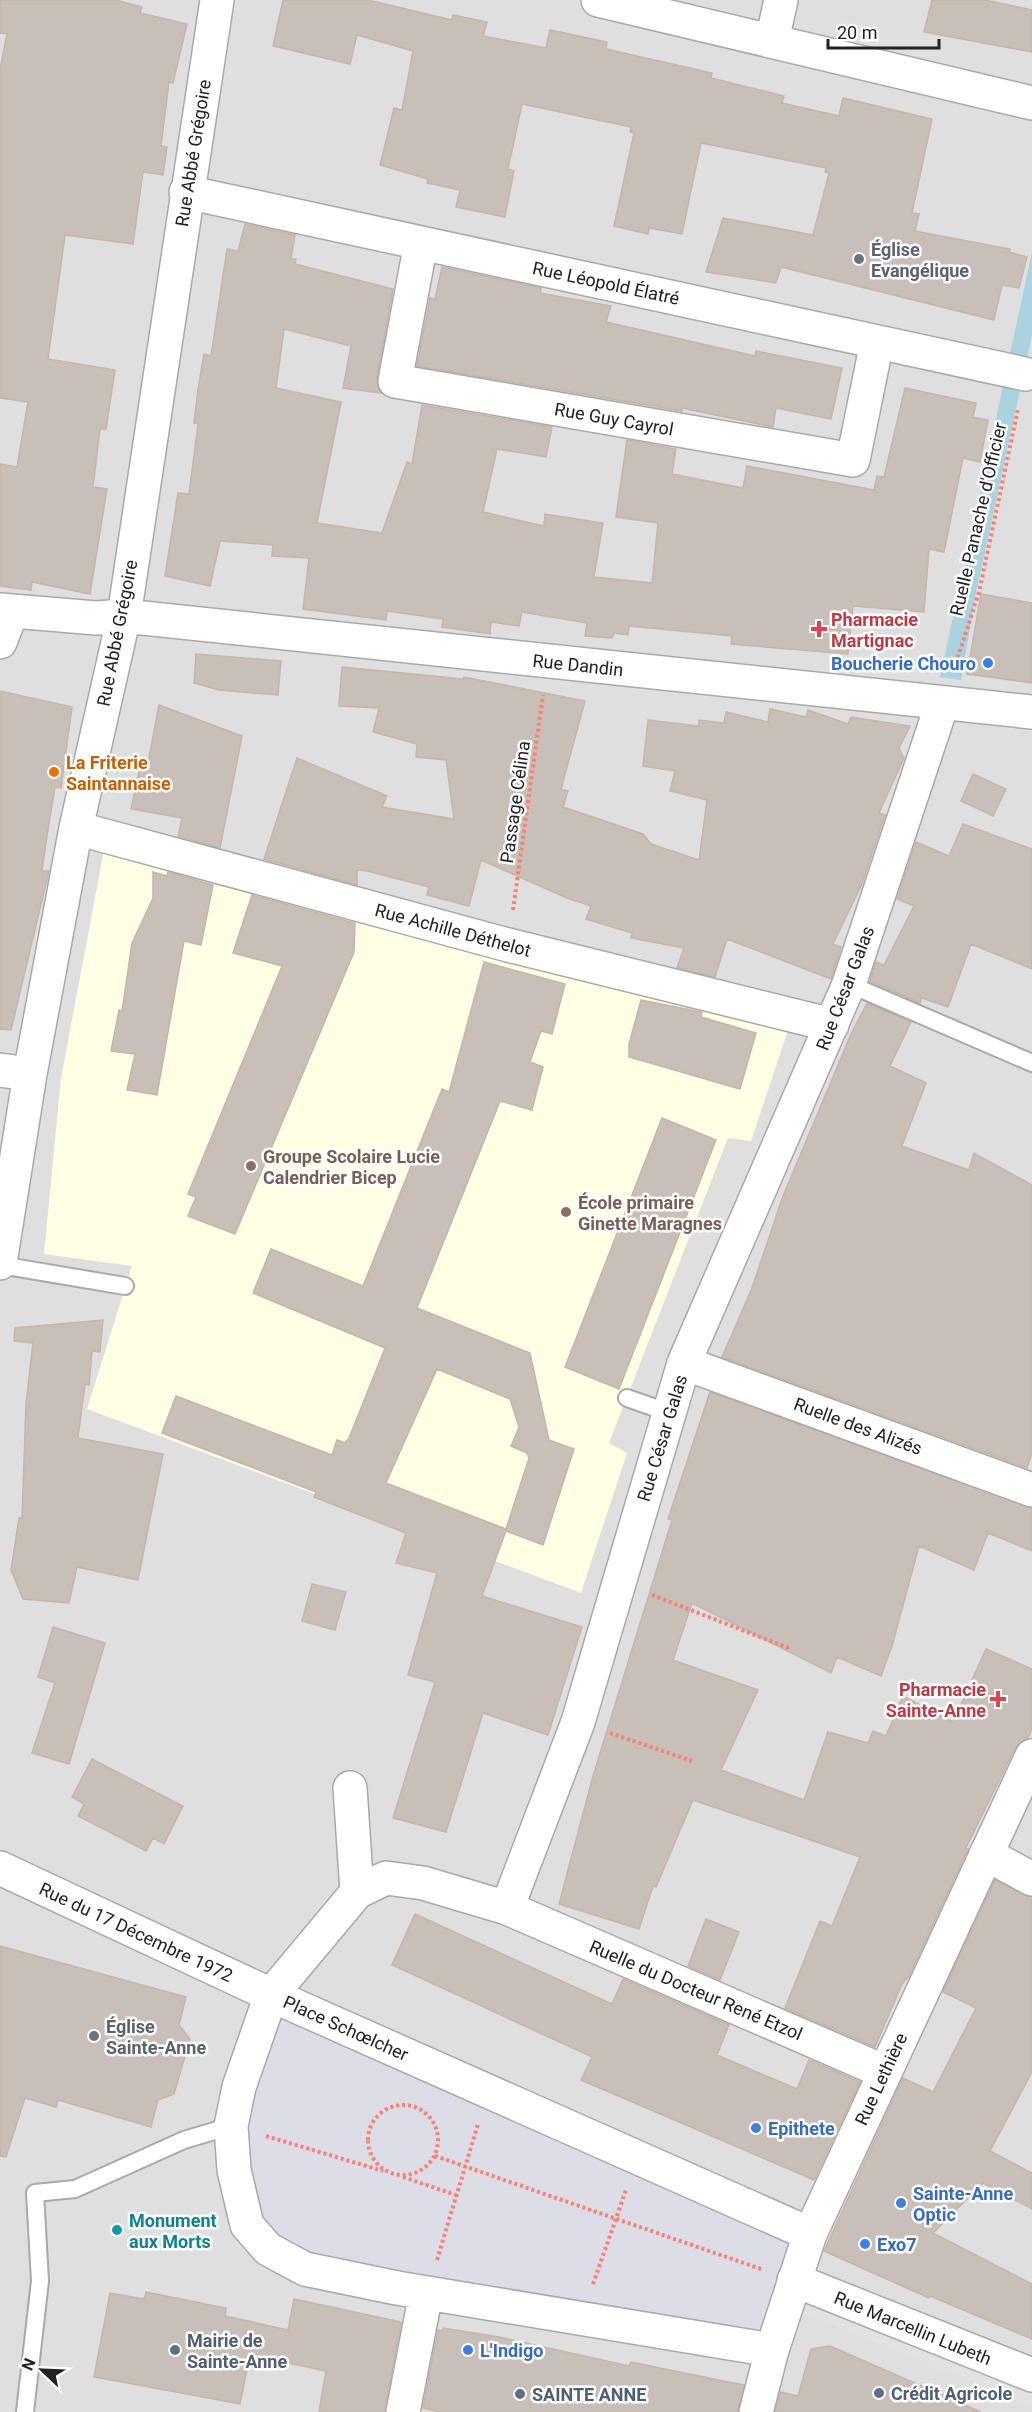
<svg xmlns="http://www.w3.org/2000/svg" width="1032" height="2412" viewBox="0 0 1032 2412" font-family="Roboto,sans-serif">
<rect width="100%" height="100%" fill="#f2efe9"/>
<path fill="#e0dfdf" d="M 0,0 L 1032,0 L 1032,2412 L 0,2412 Z"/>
<path fill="#ffffe5" d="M 104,850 L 788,1030 L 751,1141 L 728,1138 L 609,1443 L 627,1453 L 581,1593 L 87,1409 L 132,1266 L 44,1254 L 61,1078 Z"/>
<path fill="#e2e2e2" d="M 810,2288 L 1032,2380 L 1032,2406 L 800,2312 Z"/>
<path fill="#dddde8" d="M 271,1995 L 810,2234 L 772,2350 L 268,2249 L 234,2170 Z"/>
<path fill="#aad3df" d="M 1032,252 L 1032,335 L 976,593 L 961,680 L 940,677 Z"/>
<path fill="#c7bfb8" stroke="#c4b6ab" stroke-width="1.5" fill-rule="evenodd" d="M 0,0 L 116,0 L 142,7 L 140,13 L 187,24 L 173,83 L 169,82 L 161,146 L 167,147 L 163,175 L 143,172 L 133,244 L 65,235 L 48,359 L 115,370 L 106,429 L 100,429 L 93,487 L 107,489 L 90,594 L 32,582 L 31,590 L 0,586 L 0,464 L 17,467 L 28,402 L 0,398 L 0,70 L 7,34 L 0,33 Z
M 283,0 L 368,0 L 452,20 L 453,15 L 487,22 L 483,36 L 546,48 L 550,30 L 607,42 L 606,49 L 712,73 L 711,78 L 784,96 L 782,103 L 839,116 L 843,98 L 932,119 L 912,213 L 919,214 L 915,231 L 1010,249 L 1009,252 L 1027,257 L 1019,288 L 1002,285 L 994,320 L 781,267 L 776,283 L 706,272 L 723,218 L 813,235 L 829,173 L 825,172 L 826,168 L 701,143 L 682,234 L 649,228 L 648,234 L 614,226 L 634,133 L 630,132 L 631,127 L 522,104 L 508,169 L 514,171 L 505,217 L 456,207 L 460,190 L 427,183 L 428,179 L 380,165 L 394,108 L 402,110 L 413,51 L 357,35 L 350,64 L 273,46 Z
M 932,0 L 985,0 L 1032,10 L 1032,52 L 924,32 Z
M 245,224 L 295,235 L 291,259 L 296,259 L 295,264 L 393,289 L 377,378 L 381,393 L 343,388 L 351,346 L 284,329 L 276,388 L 341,402 L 317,523 L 382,533 L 407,462 L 412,464 L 422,405 L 552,427 L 546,457 L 497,449 L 483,512 L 544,526 L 545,514 L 603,523 L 594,577 L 652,583 L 658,523 L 616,517 L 627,440 L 676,449 L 672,474 L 743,488 L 747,466 L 874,490 L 877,476 L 884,477 L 905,388 L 976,403 L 973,417 L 988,420 L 980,462 L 963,458 L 944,552 L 929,549 L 924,612 L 853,606 L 848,654 L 731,644 L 732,636 L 629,626 L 628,635 L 614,633 L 612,638 L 585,636 L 587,623 L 522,612 L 519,626 L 491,622 L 490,634 L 442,627 L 443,619 L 387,611 L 386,620 L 303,609 L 309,558 L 272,556 L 273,545 L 220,541 L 210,586 L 165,576 L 178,493 L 189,494 L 198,424 L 194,423 L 198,389 L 204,354 L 211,356 L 227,249 L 238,251 Z
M 442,267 L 541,288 L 540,293 L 611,306 L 606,322 L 755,356 L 756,351 L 842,368 L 831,419 L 776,408 L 773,427 L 682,408 L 682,411 L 417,366 L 430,298 L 435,299 Z
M 981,594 L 1032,603 L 1032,683 L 967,674 Z
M 196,654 L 281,661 L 278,695 L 219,690 L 194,683 Z
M 342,667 L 463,679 L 464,677 L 585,701 L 561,789 L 568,791 L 563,807 L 643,834 L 651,844 L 699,860 L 707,800 L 670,791 L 675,771 L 643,766 L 648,720 L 699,726 L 699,720 L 724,723 L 726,712 L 768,722 L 770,709 L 806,717 L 808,710 L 848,724 L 851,717 L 910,726 L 899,748 L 904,758 L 879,813 L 885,815 L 862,884 L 833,944 L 841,947 L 831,979 L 727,939 L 715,977 L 677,968 L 684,948 L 631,938 L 632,933 L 586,919 L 591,906 L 567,898 L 481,860 L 469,906 L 427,895 L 429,887 L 367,871 L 357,870 L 357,885 L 264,859 L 297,758 L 387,796 L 382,807 L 454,819 L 446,760 L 416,757 L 417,744 L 373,732 L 379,708 L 339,706 Z
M 0,691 L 72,707 L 61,788 L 55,787 L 47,836 L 42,871 L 49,871 L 11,1030 L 0,1029 Z
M 159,705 L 242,736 L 220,848 L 178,836 L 182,818 L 131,809 L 140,767 L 147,768 Z
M 973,774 L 1006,789 L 993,816 L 961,801 Z
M 963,824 L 1032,849 L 1032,969 L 971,944 L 948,1007 L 922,998 L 920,1003 L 870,981 L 876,962 L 884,965 L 914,906 L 897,899 L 916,842 L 949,856 Z
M 153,872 L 167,876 L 168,872 L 213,885 L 201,945 L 184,941 L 157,1095 L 127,1090 L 135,1054 L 111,1051 L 119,1010 L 122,1011 L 132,943 L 153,898 Z
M 252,895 L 355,923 L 354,952 L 235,1234 L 188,1216 L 196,1197 L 188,1194 L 282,966 L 233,953 Z
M 484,962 L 565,984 L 552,1034 L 541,1031 L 530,1062 L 543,1067 L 532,1110 L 500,1101 L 417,1308 L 530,1353 L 549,1440 L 574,1449 L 543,1545 L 506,1531 L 482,1596 L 582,1627 L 548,1735 L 483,1713 L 446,1832 L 393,1818 L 435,1682 L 408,1675 L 437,1573 L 396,1563 L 406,1533 L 314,1497 L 316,1492 L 162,1433 L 176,1396 L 332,1455 L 337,1440 L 345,1443 L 349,1438 L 385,1348 L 253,1293 L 271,1249 L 363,1286 L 442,1089 L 449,1092 ZM 437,1369 L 510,1399 L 519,1427 L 511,1446 L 527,1453 L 529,1458 L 506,1529 L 386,1483 Z
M 641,1000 L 702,1012 L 701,1017 L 756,1033 L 740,1089 L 629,1057 L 629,1044 Z
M 867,1003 L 911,1022 L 890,1066 L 926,1083 L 902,1146 L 969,1170 L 974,1153 L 1032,1185 L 1032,1453 L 1027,1468 L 722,1357 L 752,1288 L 783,1196 L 851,1034 Z
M 662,1118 L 716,1140 L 619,1389 L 565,1367 Z
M 103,1320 L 100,1352 L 92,1351 L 89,1385 L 85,1384 L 78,1438 L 163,1454 L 138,1580 L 77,1567 L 69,1603 L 23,1599 L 11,1570 L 19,1518 L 22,1518 L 26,1404 L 33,1343 L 14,1341 L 15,1328 Z
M 710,1392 L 1032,1508 L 1032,1551 L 988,1533 L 974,1570 L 919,1546 L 892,1646 L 881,1676 L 837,1657 L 831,1673 L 692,1603 L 673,1660 L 758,1690 L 721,1770 L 804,1800 L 828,1732 L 868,1743 L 873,1731 L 886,1736 L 903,1696 L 953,1722 L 986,1649 L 1032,1669 L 1032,1729 L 1028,1738 L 1015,1748 L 966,1848 L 968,1849 L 909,1976 L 902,1984 L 875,2047 L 785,2008 L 820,1921 L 832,1926 L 860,1857 L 693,1800 L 656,1887 L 653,1886 L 639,1929 L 559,1904 L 593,1776 L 672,1520 L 668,1519 Z
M 312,1584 L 346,1592 L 335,1630 L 302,1621 Z
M 53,1627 L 105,1643 L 69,1764 L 32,1753 L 55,1683 L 38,1677 Z
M 92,1759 L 183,1806 L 164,1844 L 153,1838 L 146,1851 L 78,1816 L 84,1804 L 72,1797 Z
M 995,1880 L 1032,1898 L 1032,2072 L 990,2151 L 1032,2173 L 1032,2209 L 983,2183 L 933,2233 L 1032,2284 L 1032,2339 L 930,2296 L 929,2298 L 824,2251 L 903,2078 L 933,2092 L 976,2008 L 943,1992 Z
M 415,1914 L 612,2004 L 623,1979 L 729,2025 L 717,2055 L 797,2089 L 809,2060 L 860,2082 L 814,2180 L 581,2080 L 592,2057 L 392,1965 Z
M 706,1919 L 739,1932 L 720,1980 L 688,1966 Z
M 0,1946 L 186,1997 L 179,2025 L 190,2039 L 174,2094 L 158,2100 L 151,2127 L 58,2100 L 56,2107 L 25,2098 L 6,2157 L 0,2156 Z
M 146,2292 L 226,2308 L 225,2316 L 288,2330 L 294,2299 L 401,2322 L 385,2412 L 319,2412 L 326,2371 L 250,2355 L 240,2404 L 94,2377 L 110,2293 L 144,2299 Z
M 443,2328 L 499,2337 L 629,2366 L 631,2362 L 744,2385 L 738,2412 L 440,2412 L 423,2408 L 438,2330 L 443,2331 Z
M 830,2346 L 981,2412 L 775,2412 L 780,2392 L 798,2396 L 811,2349 Z"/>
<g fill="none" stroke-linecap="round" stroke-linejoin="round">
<g stroke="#a9a9a9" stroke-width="20">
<path id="service" d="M 849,984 L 1032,1063
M 0,1265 L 125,1286
M 627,1398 L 670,1413
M 25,2412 L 40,2281 L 35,2193 L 75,2189 L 184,2140 L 231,2126"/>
</g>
<g stroke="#a9a9a9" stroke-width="36">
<path id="minor" d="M 598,0 L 1032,103
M 772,41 L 781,0
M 186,192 L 1025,374
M 421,243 L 395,381 L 853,460 L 877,342
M 0,610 L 96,618 L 124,616 L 1032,712
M 0,642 L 12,611
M 76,828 L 508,945 L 832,1025
M 0,1070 L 30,1074
M 0,1263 L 30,1074 L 76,828 L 124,616 L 217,0
M 684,1363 L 1032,1490
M 350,1788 L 357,1892
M 986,1854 L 1032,1879
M 0,1868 L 271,1995 L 810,2234
M 507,1908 L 578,1722 L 684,1363 L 849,984 L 942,704
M 794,2280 L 1032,2375
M 772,2350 L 397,2288 L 305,2269 L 268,2249 L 247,2225 L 234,2170 L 231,2126 L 239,2087 L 271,1995 L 357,1892 L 386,1878 L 423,1883 L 507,1908 L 885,2072
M 403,2412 L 426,2293"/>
</g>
<g stroke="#a9a9a9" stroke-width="36">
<path id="tertiary" d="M 756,2412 L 772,2350 L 810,2234 L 1032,1756"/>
</g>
<path stroke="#fa8072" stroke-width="4" stroke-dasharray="3 3" stroke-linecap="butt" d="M 954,669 L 979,592 L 1018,409
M 513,910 L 543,695
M 652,1595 L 791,1649
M 610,1733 L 692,1761
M368 2140a35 35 0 1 1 70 0a35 35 0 1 1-70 0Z
M 266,2136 L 383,2171
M 435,2156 L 761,2269
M 403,2177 L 456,2195
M 437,2260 L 478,2124
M 593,2284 L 626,2190"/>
<use href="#service" stroke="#fff" stroke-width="16"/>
<use href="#minor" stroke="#fff" stroke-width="33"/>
<use href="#tertiary" stroke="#fff" stroke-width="33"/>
</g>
<g fill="#6b7280" stroke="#fff" stroke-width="2">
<circle cx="859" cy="259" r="6"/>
<circle cx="94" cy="2036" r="6"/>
</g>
<g fill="#e0444e" stroke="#fff" stroke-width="2">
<path d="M816 620h6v6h6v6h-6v6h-6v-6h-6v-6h6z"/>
<path d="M995 1690h6v6h6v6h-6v6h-6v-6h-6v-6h6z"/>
</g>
<g fill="#3f7fe0" stroke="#fff" stroke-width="2">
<circle cx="988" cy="663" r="6"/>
<circle cx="756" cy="2128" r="6"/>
<circle cx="901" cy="2203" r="6"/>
<circle cx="865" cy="2244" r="6"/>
<circle cx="468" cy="2350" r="6"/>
</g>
<circle fill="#e8710a" stroke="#fff" stroke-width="2" cx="54" cy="772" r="6"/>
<g fill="#8d6e63" stroke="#fff" stroke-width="2">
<circle cx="251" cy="1166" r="6"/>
<circle cx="566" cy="1212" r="6"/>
</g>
<circle fill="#0f9aa8" stroke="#fff" stroke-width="2" cx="117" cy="2230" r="6"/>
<g fill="#5c6f8a" stroke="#fff" stroke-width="2">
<circle cx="175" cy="2350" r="6"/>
<circle cx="879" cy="2393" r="6"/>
<circle cx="520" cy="2394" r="6"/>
</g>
<g text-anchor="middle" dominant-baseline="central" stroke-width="5" stroke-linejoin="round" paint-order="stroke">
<g font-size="18" fill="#222" stroke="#fff">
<text transform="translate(193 153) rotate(-81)">Rue Abbé Grégoire</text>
<text transform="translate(606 283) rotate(12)">Rue Léopold Élatré</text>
<text transform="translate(614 419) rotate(10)">Rue Guy Cayrol</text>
<text transform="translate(978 519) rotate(-77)">Ruelle Panache d'Officier</text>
<text transform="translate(117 633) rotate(-79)">Rue Abbé Grégoire</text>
<text transform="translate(578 665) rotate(6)">Rue Dandin</text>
<text transform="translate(515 802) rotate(-82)">Passage Célina</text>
<text transform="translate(453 930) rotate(15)">Rue Achille Déthelot</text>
<text transform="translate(845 988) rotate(-69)">Rue César Galas</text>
<text transform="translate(858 1426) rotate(20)">Ruelle des Alizés</text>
<text transform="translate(662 1438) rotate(-73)">Rue César Galas</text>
<text transform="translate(136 1932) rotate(25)">Rue du 17 Décembre 1972</text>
<text transform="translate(696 1990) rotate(23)">Ruelle du Docteur René Etzol</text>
<text transform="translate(346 2028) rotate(24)">Place Schœlcher</text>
<text transform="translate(881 2079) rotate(-65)">Rue Lethière</text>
<text transform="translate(913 2328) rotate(22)">Rue Marcellin Lubeth</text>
</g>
<g font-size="18" font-weight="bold" fill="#5b616d" stroke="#fff" text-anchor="start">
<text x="871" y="249">Église<tspan x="871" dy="21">Evangélique</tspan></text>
<text x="106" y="2026">Église<tspan x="106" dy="21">Sainte-Anne</tspan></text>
</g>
<g font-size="18" font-weight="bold" fill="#be3a42" stroke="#fff" text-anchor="start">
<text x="831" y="619">Pharmacie<tspan x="831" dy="21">Martignac</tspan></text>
<text x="986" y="1689" text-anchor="end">Pharmacie<tspan x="986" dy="21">Sainte-Anne</tspan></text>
</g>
<g font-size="18" font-weight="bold" fill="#366cbe" stroke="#fff" text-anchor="start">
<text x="976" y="663" text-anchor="end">Boucherie Chouro</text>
<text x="768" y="2128">Epithete</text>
<text x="913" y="2193">Sainte-Anne<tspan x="913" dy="21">Optic</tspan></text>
<text x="877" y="2244">Exo7</text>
<text x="480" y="2350">L'Indigo</text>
</g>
<g font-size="18" font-weight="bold" fill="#c56008" stroke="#fff" text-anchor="start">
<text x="66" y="762">La Friterie<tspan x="66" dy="21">Saintannaise</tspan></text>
</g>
<g font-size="18" font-weight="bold" fill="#785e54" stroke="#fff" text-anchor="start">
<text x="263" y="1156">Groupe Scolaire Lucie<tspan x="263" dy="21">Calendrier Bicep</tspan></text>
<text x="578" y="1202">École primaire<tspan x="578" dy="21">Ginette Maragnes</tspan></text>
</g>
<g font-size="18" font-weight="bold" fill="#0d838f" stroke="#fff" text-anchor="start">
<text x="129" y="2220">Monument<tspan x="129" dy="21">aux Morts</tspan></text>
</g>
<g font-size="18" font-weight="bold" fill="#4e5e75" stroke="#fff" text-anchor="start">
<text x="187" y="2340">Mairie de<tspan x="187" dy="21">Sainte-Anne</tspan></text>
<text x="891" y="2393">Crédit Agricole</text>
<text x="532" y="2394">SAINTE ANNE</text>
</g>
</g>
<g transform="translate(42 2370) rotate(293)" stroke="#ffffff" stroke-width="4.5" paint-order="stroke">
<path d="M0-4.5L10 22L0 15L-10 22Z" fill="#222222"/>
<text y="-9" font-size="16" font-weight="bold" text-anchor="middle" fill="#222222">N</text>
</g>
<path d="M828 39v9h111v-9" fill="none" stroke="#222222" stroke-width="3"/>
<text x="837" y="39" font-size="18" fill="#222222" stroke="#ffffff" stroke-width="4.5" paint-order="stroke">20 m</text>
</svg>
